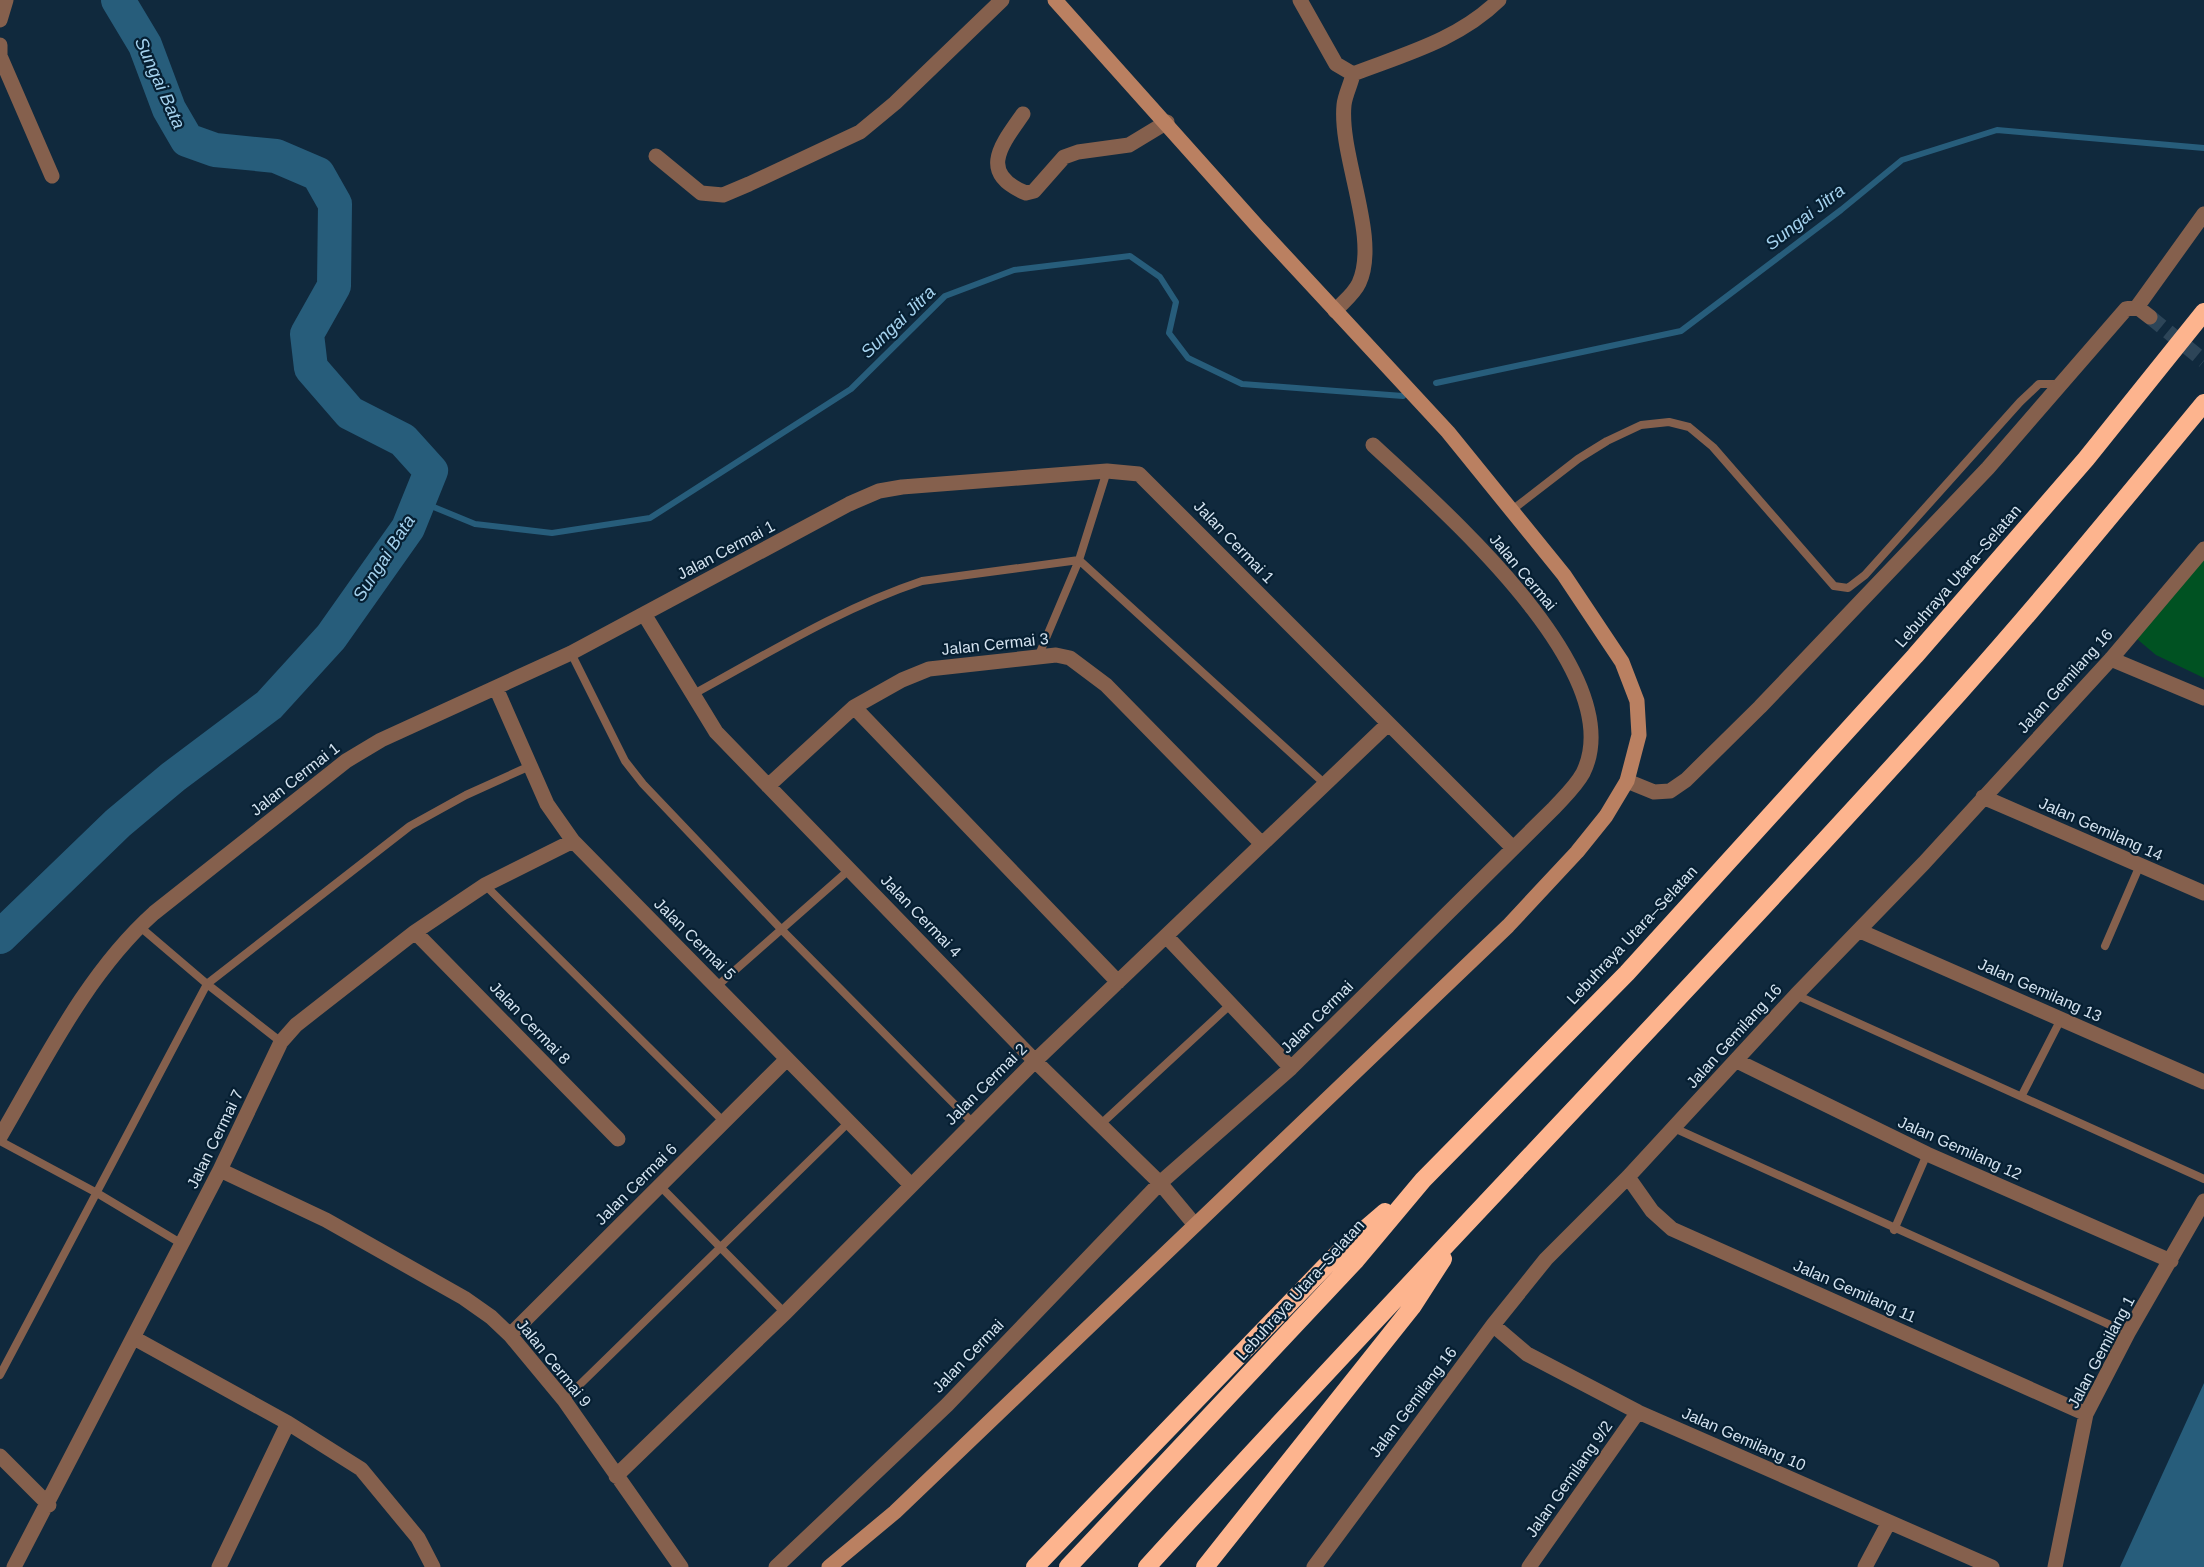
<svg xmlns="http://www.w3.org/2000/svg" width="2204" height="1567" viewBox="0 0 2204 1567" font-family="Arial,sans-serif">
<rect width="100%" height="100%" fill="#10293d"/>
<path fill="#005222" d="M 2204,557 L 2204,678 L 2156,655 L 2137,639 Z"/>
<path fill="#275d7b" d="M 2204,1383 L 2204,1567 L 2120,1567 Z"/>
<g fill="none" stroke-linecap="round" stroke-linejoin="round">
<path stroke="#275d7b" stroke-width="6" d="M 1436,383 L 1681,331 L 1841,210 L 1902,160 L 1997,130 L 2204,148
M 419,501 L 475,524 L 552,533 L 650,518 L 851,389 L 945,296 L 1014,270 L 1130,256 L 1160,277 L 1176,302 L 1169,333 L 1188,358 L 1242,384 L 1403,396"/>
<path stroke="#275d7b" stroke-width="34" d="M 0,937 L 118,823 L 173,777 L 269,705 L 331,637 L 408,528 L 431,471 L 403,440 L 350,413 L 311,368 L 307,334 L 334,286 L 335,204 L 318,174 L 276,156 L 215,150 L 187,140 L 169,109 L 145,45 L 118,0"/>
<path stroke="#2d4558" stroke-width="15" stroke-dasharray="15 8" stroke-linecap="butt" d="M 2150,317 L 2204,361"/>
<path stroke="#85604d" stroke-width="8" d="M 1512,510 L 1578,459 L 1607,441 L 1641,425 L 1669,422 L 1689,427 L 1713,447 L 1834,586 L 1848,588 L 1865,575 L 2020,402 L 2039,384 L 2060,384
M 571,653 L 625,761 L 643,784 L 781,929 L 973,1123
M 1038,657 L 1079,560 L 1107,471
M 692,695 C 767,654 841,608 922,581 L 1079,560 L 1325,784
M 485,885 L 724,1122
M 139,926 L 207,984 L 281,1042
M 2105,946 L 2140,865
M 716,987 L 850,869
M 1796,995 L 2204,1179
M 2022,1095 L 2061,1019
M 1101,1124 L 1231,1004
M 1674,1128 L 2128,1333
M 0,1141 L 97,1193 L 182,1244
M 660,1186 L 785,1313
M 1894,1230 L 1927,1154
M 0,1375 L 207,984 L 410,826 L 466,795 L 530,766
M 564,1400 L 849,1122"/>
<path stroke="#85604d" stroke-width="15" d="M 1300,0 L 1336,64 L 1353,74
M 0,20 L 6,0
M 0,45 L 0,56 L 52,176
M 1023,114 C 1002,144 977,173 1026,193 L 1034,191 L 1064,157 L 1078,152 L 1129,145 L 1167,122
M 656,156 L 701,193 L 723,195 L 749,184 L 860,132 L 895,103 L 1002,0
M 2137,307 L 2204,214
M 1335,311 C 1343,302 1354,294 1359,283 C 1380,238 1339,156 1344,105 C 1345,95 1351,84 1353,74 C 1405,54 1458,40 1499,0
M 644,614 L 716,732 L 1035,1061 L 1160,1183 L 1195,1225
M 2111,659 L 2204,698
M 496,688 L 547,804 L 573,841 L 911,1185
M 854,707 L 1118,982
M 1627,781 L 1654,792 L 1670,791 L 1686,780 L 1760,707 L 1988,468 L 2126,309 L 2137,307 L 2150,317
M 768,786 L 854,707 L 902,680 L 929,669 L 1056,655 L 1070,658 L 1106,685 L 1262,844
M 1983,797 L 2204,893
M 1860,931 L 2204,1082
M 415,932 L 618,1139
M 1166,936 L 1291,1068
M 1737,1061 L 1927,1154 L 2171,1261
M 0,1137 C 45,1060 87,973 154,913 L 346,761 L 381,740 L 571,653 L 849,504 L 879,491 L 902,487 L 1107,471 L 1139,474 L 1512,847
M 220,1170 L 326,1220 L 464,1298 L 491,1317 L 510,1335 L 564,1400 L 681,1567
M 1628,1177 L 1652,1211 L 1672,1229 L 2086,1414
M 1493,1325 L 1527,1354 L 1638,1412 L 1992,1567
M 510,1335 L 787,1059
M 134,1338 L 288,1423 L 361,1469 L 418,1538 L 433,1567
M 0,1456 L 49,1505
M 616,1476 L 785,1313 L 1035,1061 L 1388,724
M 14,1567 L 220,1170 L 281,1042 L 296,1025 L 415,932 L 485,885 L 573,841
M 219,1567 L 288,1423
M 776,1567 L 947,1405 L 1160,1183 L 1291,1068 L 1554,808 C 1564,797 1576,786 1583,773 C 1633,672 1437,505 1373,445
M 1314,1567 L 1493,1325 L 1546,1259 L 1628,1177 L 1796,995 L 1924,863 L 2111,659 L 2204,549
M 1529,1567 L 1638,1412
M 1865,1567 L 1889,1522
M 2055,1567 L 2086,1414 L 2128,1333 L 2204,1201"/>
<path stroke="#ba8061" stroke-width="15" d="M 829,1567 L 895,1512 L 1508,926 L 1577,852 L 1606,816 L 1627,781 L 1639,735 L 1637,701 L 1622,662 L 1564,575 L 1448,432 L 1258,227 L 1055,0"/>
<path stroke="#fdb48e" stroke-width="18" d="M 1035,1567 L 1343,1248 L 1385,1212
M 1068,1567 L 1356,1260 L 1423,1180 L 1627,973 L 1915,656 L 2086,459 L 2204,312
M 1147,1567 C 1415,1273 1693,989 1959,693 C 2043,599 2123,501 2204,403
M 1205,1567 L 1412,1307 L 1443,1259"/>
</g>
<g text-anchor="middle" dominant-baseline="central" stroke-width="4.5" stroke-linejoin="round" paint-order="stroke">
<g font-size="16" fill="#d4e3f0" stroke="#061f32">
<text transform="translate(1234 542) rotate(46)">Jalan Cermai 1</text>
<text transform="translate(726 550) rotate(-28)">Jalan Cermai 1</text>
<text transform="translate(1523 572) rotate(50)">Jalan Cermai</text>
<text transform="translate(1958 576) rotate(-49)">Lebuhraya Utara–Selatan</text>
<text transform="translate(995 644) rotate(-6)">Jalan Cermai 3</text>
<text transform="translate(2065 681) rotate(-48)">Jalan Gemilang 16</text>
<text transform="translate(295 779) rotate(-38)">Jalan Cermai 1</text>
<text transform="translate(2101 829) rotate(24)">Jalan Gemilang 14</text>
<text transform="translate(921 916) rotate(46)">Jalan Cermai 4</text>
<text transform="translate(1632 935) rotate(-47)">Lebuhraya Utara–Selatan</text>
<text transform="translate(695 939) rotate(45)">Jalan Cermai 5</text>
<text transform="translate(2040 990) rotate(24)">Jalan Gemilang 13</text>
<text transform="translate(1317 1017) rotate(-45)">Jalan Cermai</text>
<text transform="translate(530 1023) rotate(46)">Jalan Cermai 8</text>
<text transform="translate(1734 1036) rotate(-48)">Jalan Gemilang 16</text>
<text transform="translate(986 1084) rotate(-45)">Jalan Cermai 2</text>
<text transform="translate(215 1139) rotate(-64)">Jalan Cermai 7</text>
<text transform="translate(1960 1148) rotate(24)">Jalan Gemilang 12</text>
<text transform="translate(636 1184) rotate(-45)">Jalan Cermai 6</text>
<text transform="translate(1300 1290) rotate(-48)">Lebuhraya Utara–Selatan</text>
<text transform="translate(1855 1291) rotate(24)">Jalan Gemilang 11</text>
<text transform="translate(2101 1352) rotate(-62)">Jalan Gemilang 1</text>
<text transform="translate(968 1356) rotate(-46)">Jalan Cermai</text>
<text transform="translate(554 1363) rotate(51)">Jalan Cermai 9</text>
<text transform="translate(1413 1402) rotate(-53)">Jalan Gemilang 16</text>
<text transform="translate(1744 1439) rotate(24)">Jalan Gemilang 10</text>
<text transform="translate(1569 1479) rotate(-55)">Jalan Gemilang 9/2</text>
</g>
<g font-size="18" font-style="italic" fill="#a5d2ee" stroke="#061f32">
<text transform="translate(160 83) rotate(66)">Sungai Bata</text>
<text transform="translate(1805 217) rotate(-38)">Sungai Jitra</text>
<text transform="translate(898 322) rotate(-44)">Sungai Jitra</text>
<text transform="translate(384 558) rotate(-57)">Sungai Bata</text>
</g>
</g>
</svg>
